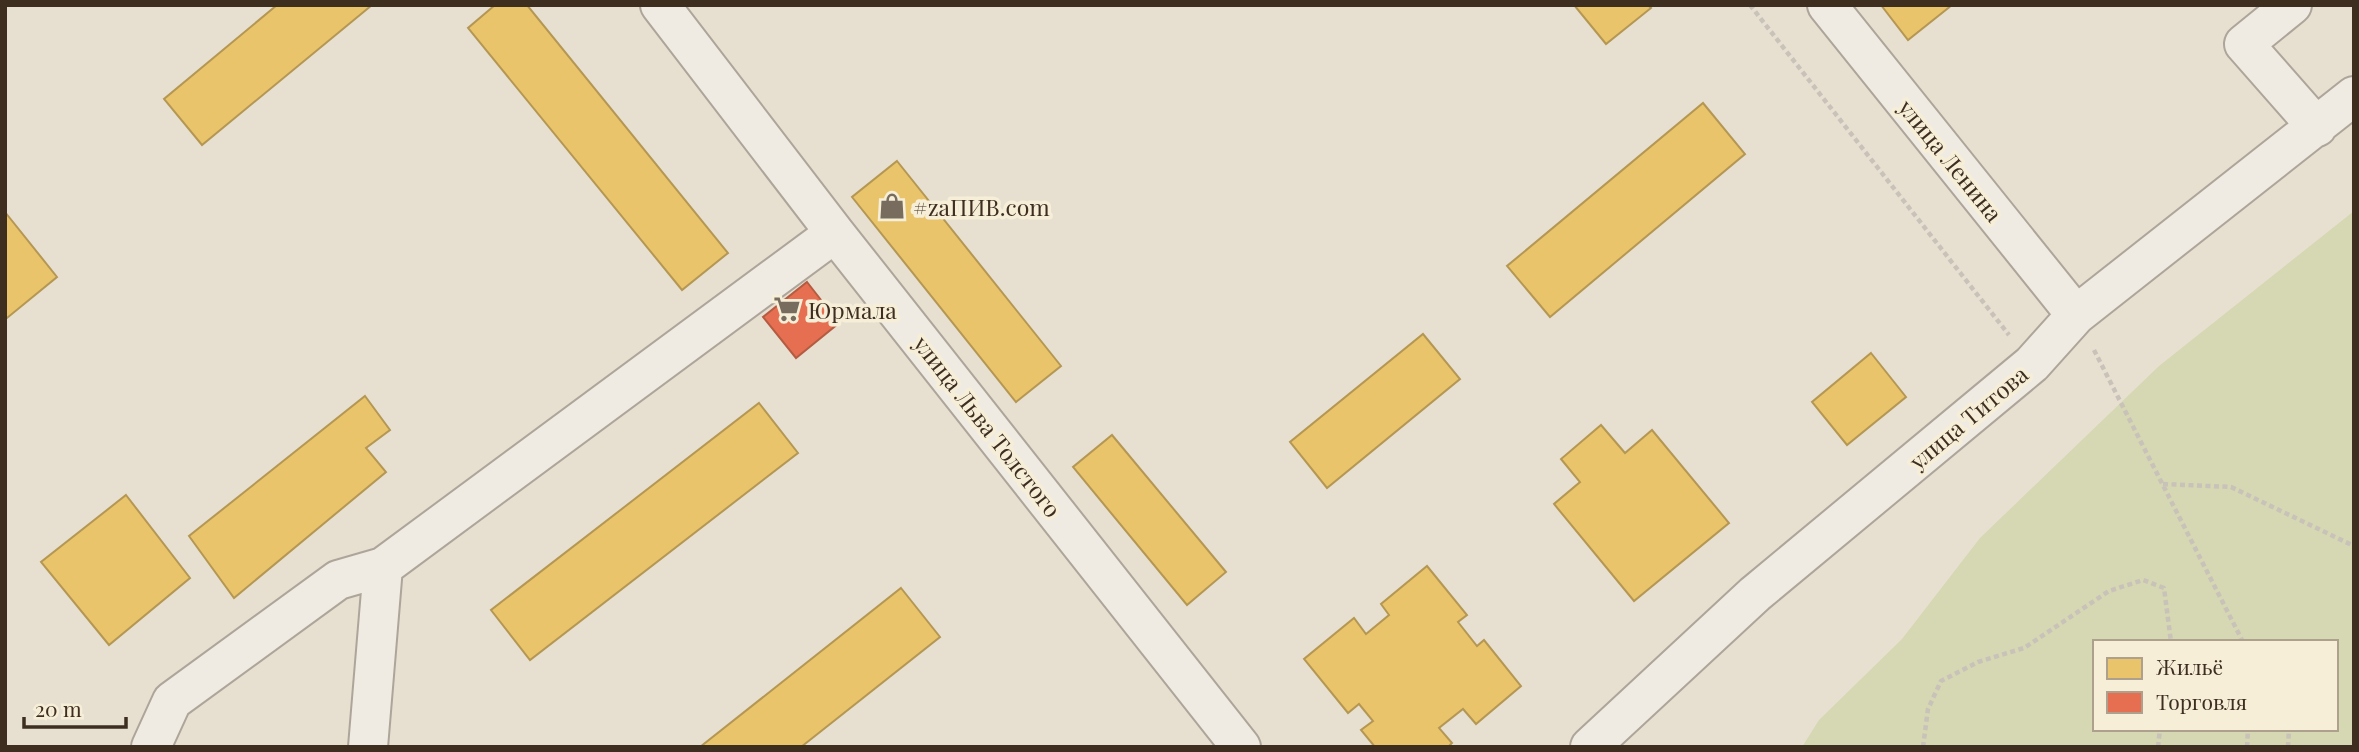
<svg xmlns="http://www.w3.org/2000/svg" width="2359" height="752" viewBox="0 0 2359 752" font-family="'Playfair Display',serif">
<rect width="100%" height="100%" fill="#e7e0d1"/>
<path fill="#d6d7b3" fill-rule="evenodd" d="M 2354,211 L 2354,747 L 1802,747 L 1819,720 L 1902,639 L 1980,538 L 2159,366 ZM 2095,642 L 2336,642 L 2336,729 L 2095,729 Z"/>
<path fill="#e9c46a" stroke="#b59754" stroke-width="2" d="M 277,5 L 372,5 L 202,145 L 164,99 Z
M 495,5 L 527,5 L 728,253 L 682,290 L 468,28 Z
M 1574,5 L 1648,5 L 1651,8 L 1606,44 Z
M 1881,5 L 1952,5 L 1908,40 Z
M 1703,103 L 1745,154 L 1550,317 L 1507,266 Z
M 897,161 L 1061,366 L 1016,402 L 852,197 Z
M 5,212 L 57,277 L 7,318 L 5,316 Z
M 1423,334 L 1460,379 L 1327,488 L 1290,442 Z
M 1871,353 L 1906,397 L 1847,445 L 1812,402 Z
M 365,396 L 390,430 L 366,448 L 386,472 L 234,598 L 189,536 Z
M 759,403 L 798,453 L 530,660 L 491,610 Z
M 1601,425 L 1625,453 L 1652,430 L 1729,523 L 1634,601 L 1554,504 L 1580,482 L 1561,459 Z
M 1112,435 L 1226,572 L 1187,605 L 1073,467 Z
M 126,495 L 190,578 L 109,645 L 41,562 Z
M 1427,566 L 1467,615 L 1458,622 L 1477,646 L 1484,640 L 1521,686 L 1476,724 L 1463,709 L 1439,728 L 1452,743 L 1448,747 L 1375,747 L 1361,730 L 1373,721 L 1359,704 L 1348,713 L 1304,659 L 1354,618 L 1366,634 L 1389,615 L 1381,604 Z
M 901,588 L 940,637 L 801,747 L 700,747 Z"/>
<path fill="#e76f51" stroke="#b45c42" stroke-width="2" d="M 807,282 L 839,323 L 796,358 L 763,317 Z"/>
<g fill="none" stroke-linecap="round" stroke-linejoin="round">
<g stroke="#ada599" stroke-width="42">
<path id="minor" d="M 660,5 L 835,233 L 1241,747
M 1827,5 L 2076,315
M 2292,5 L 2244,44 L 2317,127
M 151,747 L 172,701 L 338,580 L 383,567
M 368,747 L 383,567 L 835,233
M 1590,747 L 1755,594 L 2032,364 L 2076,315 L 2354,96"/>
</g>
<path stroke="#c8c2b9" stroke-width="4.5" stroke-dasharray="5 3.5" stroke-linecap="butt" d="M 1750,5 L 2009,335
M 2094,350 L 2243,642
M 2163,484 L 2231,487 L 2354,546
M 1923,747 L 1928,709 L 1941,681 L 1978,662 L 2024,648 L 2109,591 L 2143,580 L 2164,588 L 2171,642
M 2158,747 L 2160,729
M 2247,747 L 2248,729
M 2288,747 L 2289,729"/>
<use href="#minor" stroke="#efebe3" stroke-width="38"/>
</g>
<defs>
<g id="shop-bare" transform="scale(2.1)"><path d="M-5-2.5h2.3a2.7 3.5 0 0 1 5.4 0H5L5.5 6h-11ZM-1.5-2.5h3a1.5 2.3 0 0 0-3 0Z" fill="#786c5e" stroke="#f7eed8" stroke-width="2.5" paint-order="stroke"/></g>
<g id="supermarket-bare" transform="scale(2.1)"><path d="M-6-5.5h2.5l.6 2H6L4.5 2H-2.5L-4.4-4H-6ZM-1.5 3.2a1.3 1.3 0 1 0 .1 0ZM3 3.2a1.3 1.3 0 1 0 .1 0Z" fill="#786c5e" stroke="#f7eed8" stroke-width="2.5" paint-order="stroke"/></g>
</defs>
<g fill-rule="evenodd">
<use href="#shop-bare" x="892" y="206"/>
<use href="#supermarket-bare" x="787" y="309"/>
</g>
<g text-anchor="middle" dominant-baseline="central" stroke-width="7" stroke-linejoin="round" paint-order="stroke">
<g font-size="23" fill="#3d2e20" stroke="#f7eed8">
<text transform="translate(1951 160) rotate(51)">улица Ленина</text>
<text transform="translate(1968 417) rotate(-40)">улица Титова</text>
<text transform="translate(988 426) rotate(52)">улица Льва Толстого</text>
</g>
<g font-size="23" fill="#3d2e20" stroke="#f7eed8" text-anchor="start">
<text x="913" y="206">#zaПИВ.com</text>
<text x="808" y="309">Юрмала</text>
</g>
</g>
<rect width="2359" height="752" fill="none" stroke="#3d2e20" stroke-width="14"/>
<rect x="2093" y="640" width="245" height="91" fill="#f7eed8" stroke="#ada18e" stroke-width="2"/>
<rect x="2107" y="658" width="35" height="21" fill="#e9c46a" stroke="#ada18e" stroke-width="2"/>
<text x="2156" y="675" font-size="21" fill="#3d2e20">Жильё</text>
<rect x="2107" y="692" width="35" height="21" fill="#e76f51" stroke="#ada18e" stroke-width="2"/>
<text x="2156" y="710" font-size="21" fill="#3d2e20">Торговля</text>
<path d="M24 717v10h102v-10" fill="none" stroke="#3d2e20" stroke-width="3.5"/>
<text x="35" y="717" font-size="21" fill="#3d2e20" stroke="#f7eed8" stroke-width="5" paint-order="stroke">20 m</text>
</svg>
